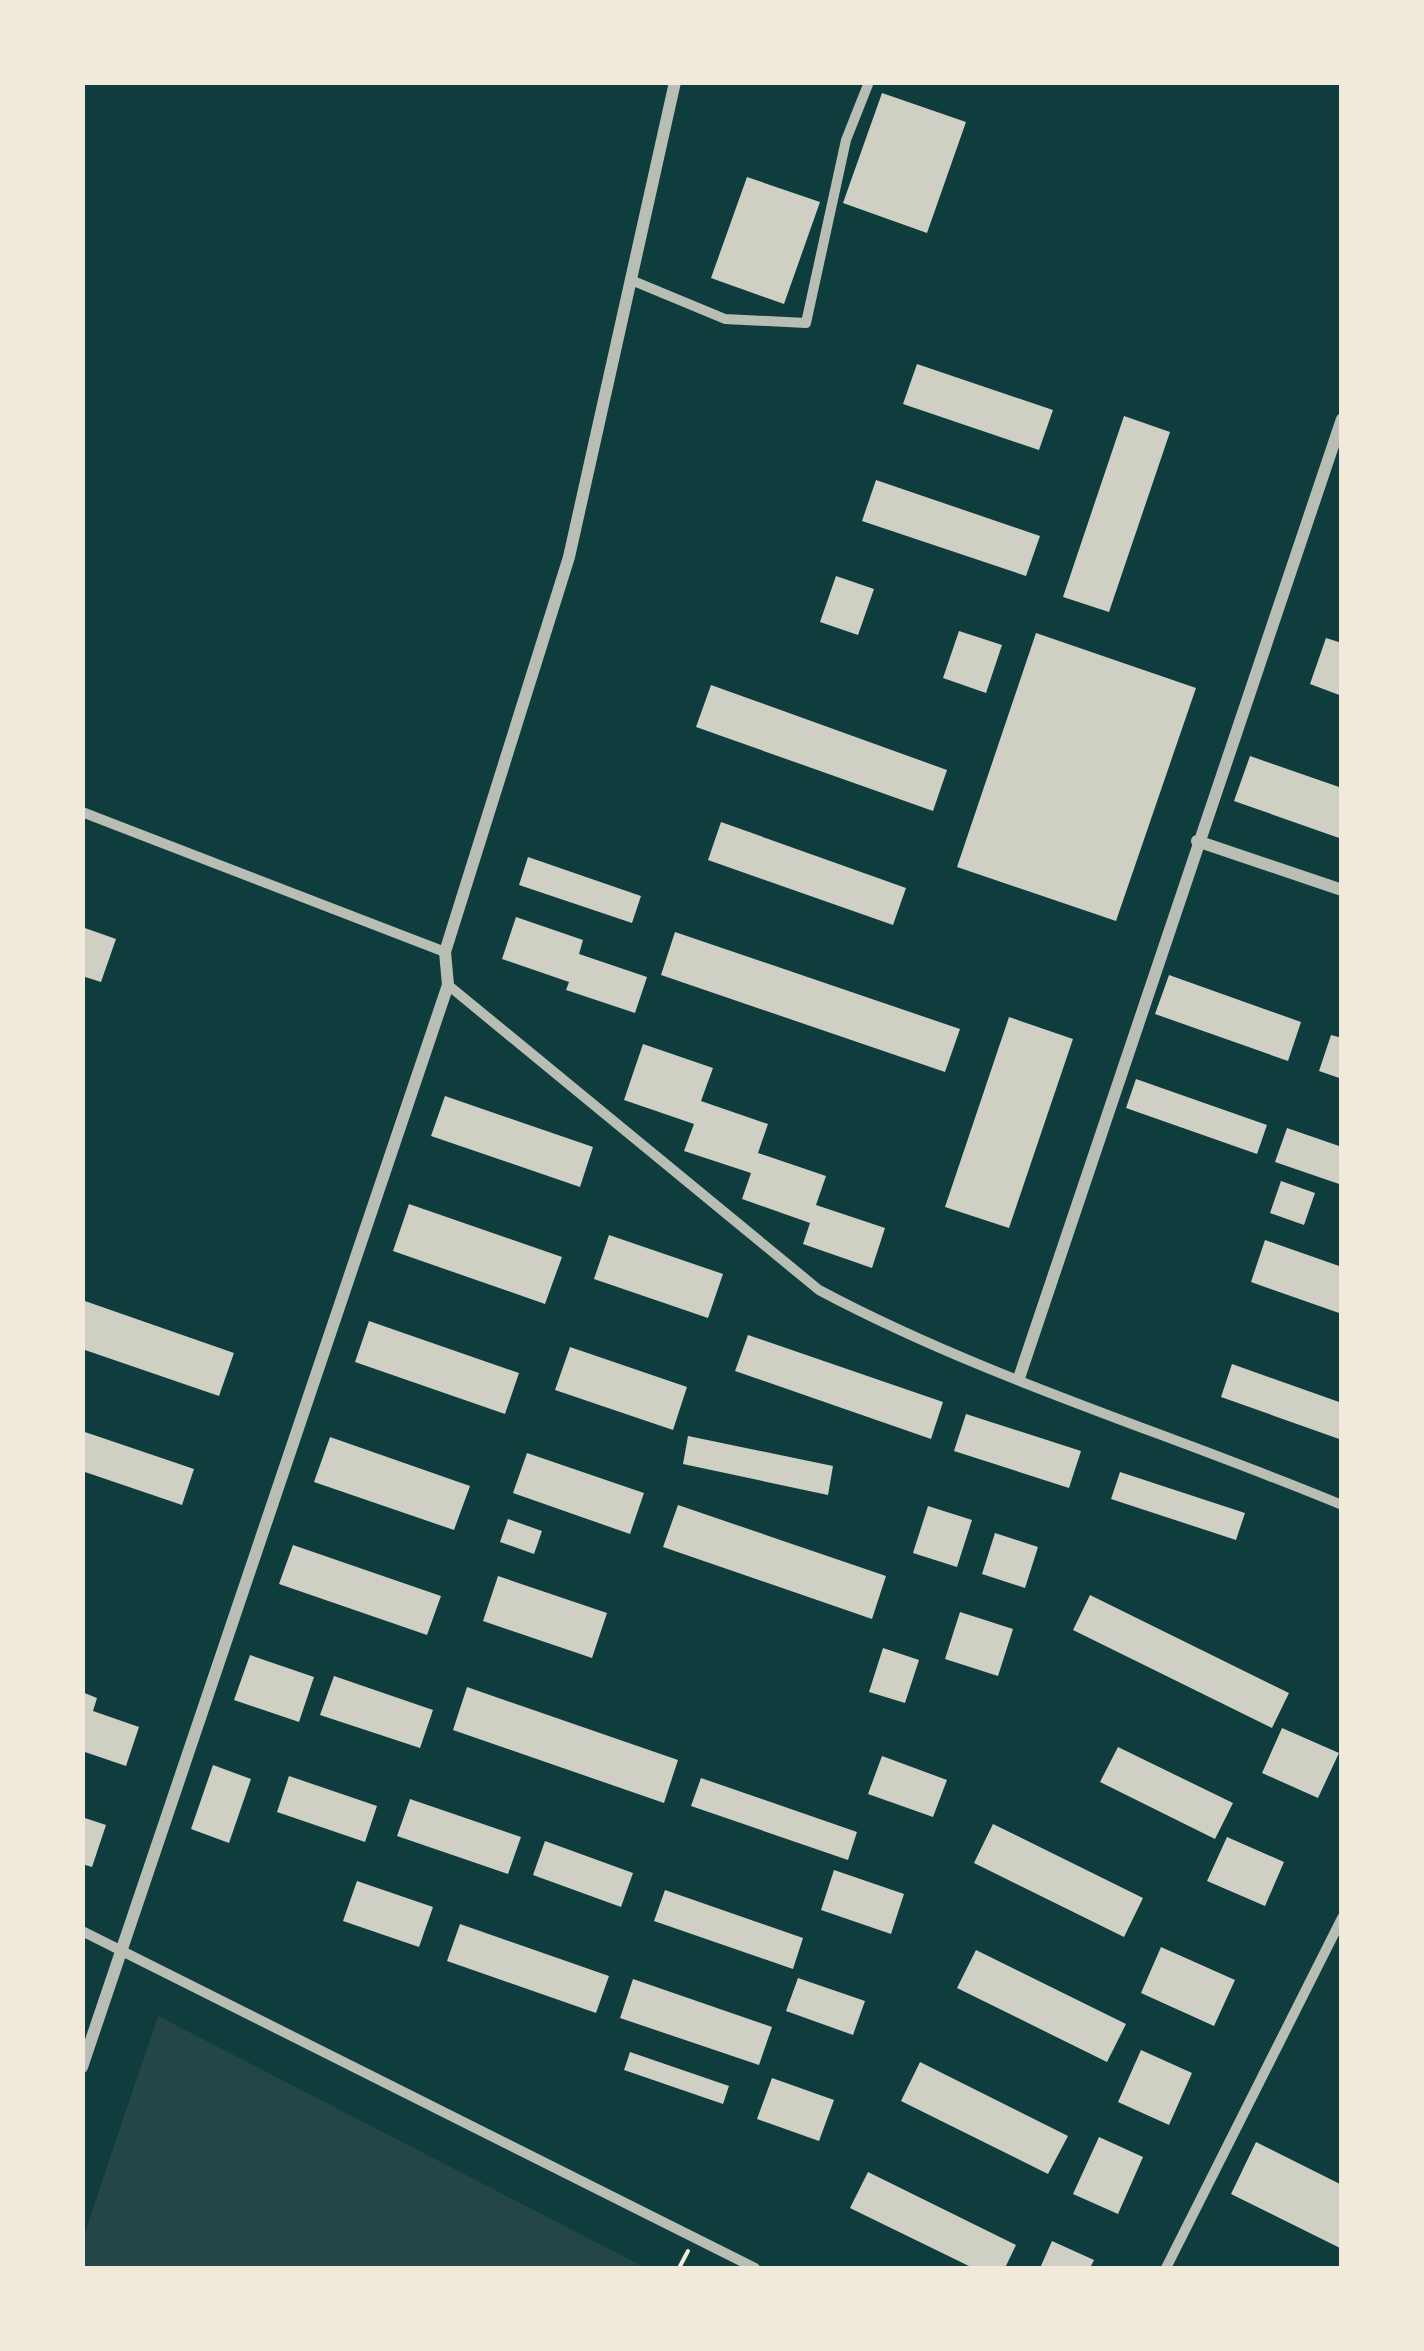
<svg xmlns="http://www.w3.org/2000/svg" width="1424" height="2351" viewBox="0 0 1424 2351" font-family="'IBM Plex Serif',serif">
<rect width="100%" height="100%" fill="#0f3d3e"/>
<path fill="#244646" d="M 158,2016 L 646,2268 L 83,2268 L 83,2238 Z"/>
<path fill="#cfcfc3" d="M 882,93 L 966,122 L 927,233 L 843,203 Z
M 747,177 L 820,202 L 784,304 L 711,278 Z
M 917,364 L 1053,410 L 1039,450 L 903,404 Z
M 1124,416 L 1170,432 L 1109,612 L 1063,597 Z
M 876,480 L 1040,536 L 1026,576 L 862,521 Z
M 836,576 L 874,589 L 858,635 L 820,622 Z
M 959,631 L 1002,645 L 986,693 L 943,678 Z
M 1036,633 L 1196,688 L 1116,921 L 957,867 Z
M 1326,638 L 1342,643 L 1342,696 L 1310,684 Z
M 711,685 L 947,770 L 933,811 L 696,727 Z
M 1250,756 L 1342,788 L 1342,839 L 1234,801 Z
M 721,822 L 906,888 L 893,925 L 708,860 Z
M 528,857 L 641,896 L 632,923 L 519,885 Z
M 516,917 L 583,940 L 579,954 L 647,977 L 635,1013 L 566,990 L 569,982 L 502,959 Z
M 82,927 L 116,939 L 101,982 L 82,976 Z
M 675,932 L 960,1029 L 945,1072 L 661,975 Z
M 1169,975 L 1301,1022 L 1288,1061 L 1155,1014 Z
M 1009,1017 L 1073,1039 L 1009,1228 L 945,1207 Z
M 1331,1035 L 1342,1038 L 1342,1079 L 1319,1071 Z
M 643,1044 L 713,1068 L 701,1101 L 768,1124 L 758,1153 L 826,1176 L 816,1205 L 885,1228 L 872,1268 L 803,1244 L 810,1223 L 742,1199 L 751,1173 L 684,1151 L 694,1124 L 624,1100 Z
M 1136,1079 L 1267,1125 L 1257,1154 L 1126,1108 Z
M 445,1096 L 593,1147 L 580,1187 L 431,1136 Z
M 1287,1128 L 1342,1147 L 1342,1185 L 1275,1162 Z
M 1281,1181 L 1315,1193 L 1304,1225 L 1270,1213 Z
M 409,1204 L 562,1257 L 545,1304 L 393,1251 Z
M 609,1235 L 723,1274 L 708,1318 L 594,1279 Z
M 1265,1240 L 1342,1267 L 1342,1314 L 1251,1282 Z
M 82,1300 L 234,1353 L 219,1396 L 82,1349 Z
M 369,1321 L 519,1373 L 505,1414 L 355,1362 Z
M 748,1335 L 943,1402 L 931,1439 L 735,1371 Z
M 570,1347 L 687,1387 L 673,1430 L 555,1390 Z
M 1232,1364 L 1342,1403 L 1342,1440 L 1221,1397 Z
M 966,1414 L 1081,1451 L 1069,1488 L 954,1451 Z
M 82,1431 L 194,1469 L 182,1505 L 82,1471 Z
M 688,1436 L 833,1466 L 828,1495 L 683,1464 Z
M 330,1437 L 470,1486 L 454,1530 L 314,1482 Z
M 527,1453 L 644,1493 L 630,1534 L 513,1493 Z
M 1120,1472 L 1245,1513 L 1236,1540 L 1111,1499 Z
M 678,1505 L 886,1576 L 872,1619 L 663,1547 Z
M 928,1506 L 972,1520 L 957,1567 L 913,1553 Z
M 508,1519 L 542,1531 L 534,1554 L 500,1542 Z
M 995,1533 L 1038,1547 L 1025,1588 L 982,1574 Z
M 293,1545 L 441,1596 L 427,1635 L 279,1584 Z
M 498,1576 L 607,1613 L 592,1658 L 483,1621 Z
M 1090,1595 L 1289,1693 L 1272,1728 L 1073,1630 Z
M 960,1612 L 1013,1629 L 998,1676 L 945,1659 Z
M 883,1648 L 919,1660 L 905,1703 L 869,1692 Z
M 250,1655 L 314,1677 L 299,1722 L 234,1700 Z
M 334,1676 L 433,1710 L 420,1748 L 320,1715 Z
M 467,1687 L 678,1760 L 664,1803 L 453,1730 Z
M 82,1692 L 97,1698 L 93,1711 L 139,1727 L 126,1766 L 82,1751 Z
M 1282,1728 L 1339,1753 L 1318,1798 L 1262,1773 Z
M 1118,1747 L 1233,1803 L 1215,1839 L 1100,1782 Z
M 882,1756 L 947,1780 L 933,1817 L 868,1794 Z
M 213,1765 L 251,1779 L 229,1843 L 191,1829 Z
M 289,1776 L 377,1806 L 365,1842 L 277,1812 Z
M 701,1778 L 857,1832 L 848,1860 L 691,1806 Z
M 410,1799 L 521,1837 L 508,1874 L 397,1836 Z
M 82,1817 L 106,1825 L 92,1867 L 82,1864 Z
M 993,1824 L 1143,1898 L 1124,1937 L 974,1863 Z
M 1227,1837 L 1284,1862 L 1265,1906 L 1207,1881 Z
M 545,1841 L 633,1873 L 621,1907 L 533,1875 Z
M 834,1870 L 904,1894 L 891,1934 L 821,1910 Z
M 357,1881 L 433,1907 L 419,1947 L 343,1921 Z
M 665,1890 L 803,1938 L 793,1969 L 654,1921 Z
M 460,1924 L 609,1976 L 596,2013 L 447,1961 Z
M 1161,1947 L 1235,1980 L 1214,2026 L 1141,1993 Z
M 976,1950 L 1126,2024 L 1107,2062 L 957,1988 Z
M 798,1978 L 865,2001 L 853,2035 L 786,2011 Z
M 633,1979 L 772,2027 L 759,2065 L 620,2018 Z
M 1141,2050 L 1192,2073 L 1169,2125 L 1118,2102 Z
M 630,2052 L 729,2086 L 723,2104 L 624,2070 Z
M 920,2062 L 1068,2136 L 1048,2174 L 901,2101 Z
M 772,2078 L 834,2100 L 819,2141 L 757,2119 Z
M 1099,2137 L 1143,2157 L 1118,2214 L 1073,2194 Z
M 1256,2142 L 1342,2185 L 1342,2249 L 1231,2194 Z
M 868,2172 L 1016,2245 L 1005,2268 L 973,2268 L 850,2208 Z
M 1052,2241 L 1094,2260 L 1090,2268 L 1040,2268 Z"/>
<g fill="none" stroke-linecap="round" stroke-linejoin="round">
<path stroke="#f1e9da" stroke-width="4" d="M 679,2268 L 688,2251"/>
<path stroke="#b8beb3" stroke-width="10" d="M 631,280 L 725,319 L 806,323 L 846,140 L 869,82
M 82,812 L 445,952
M 448,985 L 819,1290 C 984,1378 1169,1433 1342,1505
M 82,1931 L 755,2268
M 1166,2268 L 1342,1918"/>
<path stroke="#b8beb3" stroke-width="12" d="M 1197,841 L 1342,890
M 1019,1378 L 1342,419
M 82,2067 L 448,985 L 445,952 L 569,557 L 675,82"/>
</g>
<rect width="1424" height="2351" fill="none" stroke="#f1e9da" stroke-width="170"/>
</svg>
